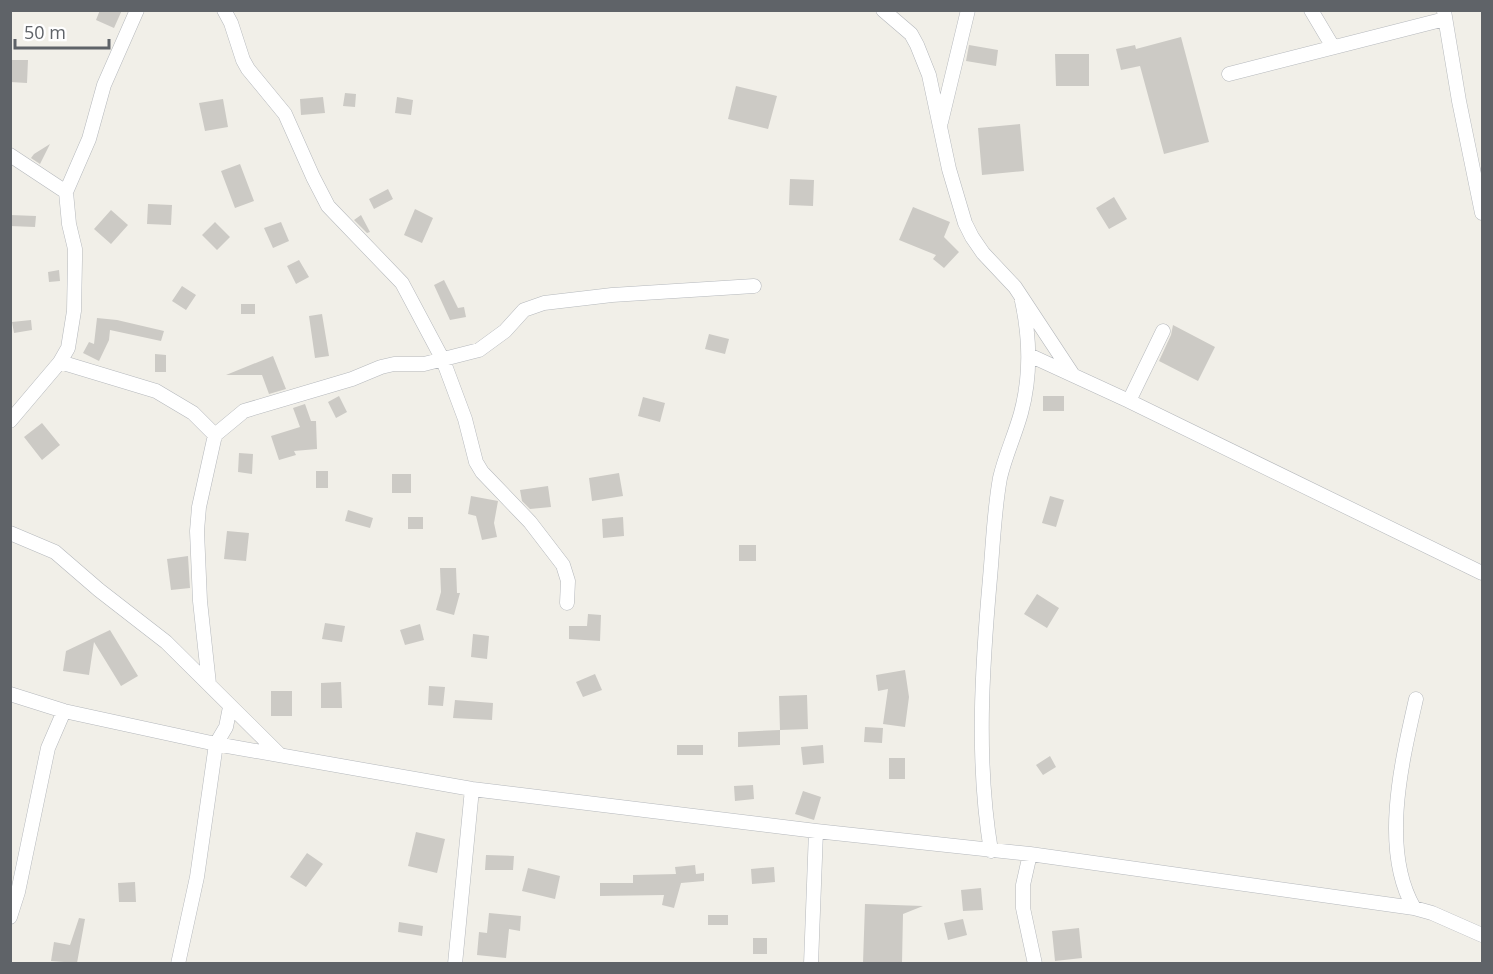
<svg xmlns="http://www.w3.org/2000/svg" width="1493" height="974" viewBox="0 0 1493 974" font-family="'Open Sans',sans-serif">
<rect width="100%" height="100%" fill="#f1efe8"/>
<path fill="#cccac5" d="M 100,10 L 122,10 L 114,28 L 96,20 Z
M 1181,37 L 1209,142 L 1164,154 L 1140,66 L 1121,70 L 1116,49 L 1135,45 L 1136,49 Z
M 969,45 L 998,50 L 996,66 L 966,61 Z
M 1055,54 L 1089,54 L 1089,86 L 1056,86 Z
M 10,60 L 28,60 L 27,83 L 10,82 Z
M 736,86 L 777,96 L 768,129 L 728,119 Z
M 345,93 L 356,94 L 355,107 L 343,106 Z
M 323,97 L 325,113 L 301,115 L 300,99 Z
M 397,97 L 413,100 L 411,115 L 395,113 Z
M 223,99 L 228,127 L 205,131 L 199,103 Z
M 1020,124 L 1024,171 L 982,175 L 978,128 Z
M 50,144 L 40,164 L 31,158 L 34,154 Z
M 240,164 L 254,201 L 235,208 L 221,171 Z
M 790,179 L 814,180 L 813,206 L 789,205 Z
M 388,189 L 393,199 L 374,209 L 369,199 Z
M 1114,197 L 1127,219 L 1109,229 L 1096,208 Z
M 148,204 L 172,205 L 171,225 L 147,224 Z
M 913,207 L 950,222 L 944,237 L 959,252 L 944,268 L 933,259 L 936,255 L 899,240 Z
M 415,209 L 433,218 L 422,243 L 404,235 Z
M 111,210 L 128,225 L 111,244 L 94,229 Z
M 10,215 L 36,216 L 35,227 L 10,226 Z
M 361,215 L 370,232 L 367,233 L 354,220 Z
M 215,222 L 230,237 L 217,250 L 202,235 Z
M 281,222 L 289,241 L 273,248 L 264,228 Z
M 299,260 L 309,277 L 296,284 L 287,266 Z
M 59,270 L 60,281 L 49,282 L 48,272 Z
M 444,280 L 458,308 L 464,307 L 466,317 L 450,320 L 434,285 Z
M 182,286 L 196,295 L 186,310 L 172,301 Z
M 241,304 L 255,304 L 255,314 L 241,314 Z
M 322,314 L 329,356 L 315,358 L 309,316 Z
M 97,318 L 117,320 L 164,331 L 161,341 L 110,330 L 109,340 L 99,361 L 83,353 L 89,342 L 94,344 Z
M 31,320 L 32,330 L 14,333 L 12,322 Z
M 1173,325 L 1215,347 L 1198,381 L 1159,361 L 1171,335 Z
M 709,334 L 729,339 L 725,354 L 705,349 Z
M 155,354 L 166,355 L 166,372 L 155,372 Z
M 273,356 L 286,389 L 269,394 L 262,375 L 226,375 Z
M 339,396 L 347,412 L 336,418 L 328,402 Z
M 1043,396 L 1064,396 L 1064,411 L 1043,411 Z
M 643,397 L 665,403 L 660,422 L 638,416 Z
M 305,404 L 311,421 L 316,421 L 317,449 L 294,451 L 296,455 L 279,460 L 271,436 L 300,427 L 293,408 Z
M 42,423 L 60,445 L 42,460 L 24,437 Z
M 239,453 L 253,454 L 252,474 L 238,472 Z
M 316,471 L 328,471 L 328,488 L 316,488 Z
M 619,473 L 623,496 L 592,501 L 589,478 Z
M 392,474 L 411,474 L 411,493 L 392,493 Z
M 548,486 L 551,507 L 530,509 L 522,501 L 520,490 Z
M 471,496 L 498,501 L 494,523 L 497,537 L 482,540 L 476,516 L 468,514 Z
M 1050,496 L 1064,500 L 1056,527 L 1042,523 Z
M 348,510 L 373,518 L 370,528 L 345,521 Z
M 408,517 L 423,517 L 423,529 L 408,529 Z
M 623,517 L 624,536 L 603,538 L 602,519 Z
M 227,531 L 249,533 L 246,561 L 224,559 Z
M 739,545 L 756,545 L 756,561 L 739,561 Z
M 188,556 L 190,588 L 171,590 L 167,559 Z
M 440,568 L 456,568 L 457,593 L 460,593 L 454,615 L 436,610 L 441,592 Z
M 1037,594 L 1059,608 L 1047,628 L 1024,614 Z
M 588,614 L 601,615 L 600,641 L 569,639 L 569,626 L 587,626 Z
M 325,623 L 345,626 L 342,642 L 322,639 Z
M 420,624 L 424,640 L 405,645 L 400,630 Z
M 110,630 L 138,676 L 121,686 L 94,642 L 89,675 L 63,671 L 66,651 Z
M 473,634 L 489,636 L 487,659 L 471,657 Z
M 905,670 L 909,697 L 905,727 L 883,724 L 888,689 L 878,691 L 876,675 Z
M 595,674 L 602,690 L 583,697 L 576,682 Z
M 341,682 L 342,708 L 321,708 L 321,683 Z
M 429,686 L 445,687 L 443,706 L 428,705 Z
M 271,691 L 292,691 L 292,716 L 271,716 Z
M 807,695 L 808,729 L 780,730 L 779,696 Z
M 455,700 L 493,703 L 492,720 L 453,718 Z
M 865,727 L 883,728 L 882,743 L 864,742 Z
M 780,730 L 780,745 L 738,747 L 738,732 Z
M 677,745 L 703,745 L 703,755 L 677,755 Z
M 823,745 L 824,763 L 803,765 L 801,747 Z
M 1050,756 L 1056,767 L 1043,775 L 1036,765 Z
M 889,758 L 905,758 L 905,779 L 889,779 Z
M 753,785 L 754,799 L 735,801 L 734,786 Z
M 803,791 L 821,797 L 814,820 L 795,814 Z
M 416,832 L 445,839 L 437,873 L 408,866 Z
M 307,853 L 323,864 L 306,887 L 290,877 Z
M 486,855 L 514,856 L 513,870 L 485,870 Z
M 695,865 L 696,874 L 704,873 L 704,881 L 681,883 L 674,908 L 662,905 L 664,895 L 600,896 L 600,883 L 633,883 L 633,875 L 676,874 L 675,867 Z
M 774,867 L 775,882 L 752,884 L 751,869 Z
M 528,868 L 560,876 L 555,899 L 522,891 Z
M 135,882 L 136,902 L 119,902 L 118,883 Z
M 981,888 L 983,910 L 963,911 L 961,890 Z
M 865,904 L 923,906 L 903,914 L 902,963 L 863,963 Z
M 489,913 L 521,916 L 520,931 L 509,929 L 506,958 L 477,955 L 479,932 L 487,933 Z
M 708,915 L 728,915 L 728,925 L 708,925 Z
M 79,918 L 85,919 L 77,963 L 51,961 L 54,942 L 70,945 Z
M 963,919 L 967,935 L 948,940 L 944,923 Z
M 399,922 L 423,926 L 422,936 L 398,932 Z
M 1079,928 L 1082,958 L 1055,961 L 1052,931 Z
M 753,938 L 767,938 L 767,954 L 753,954 Z"/>
<g fill="none" stroke-linecap="round" stroke-linejoin="round">
<g stroke="#b5b8bc" stroke-width="15">
<path id="minor" d="M 224,10 L 231,23 L 243,60 L 248,69 L 285,114 L 313,177 L 328,206 L 402,283 L 443,360 L 465,419 L 476,462 L 482,472 L 530,522 L 563,565 L 568,581 L 567,603
M 883,10 L 911,34 L 917,45 L 929,75 L 949,169 L 965,223 L 972,237 L 983,253 L 1015,287 L 1073,375
M 1311,10 L 1333,47
M 1444,11 L 1459,101 L 1482,213
M 1229,74 L 1445,19
M 941,122 L 968,10
M 10,155 L 66,192
M 1029,355 L 1129,401 L 1482,573
M 60,362 L 156,391 L 193,413 L 215,435
M 1129,401 L 1163,331
M 10,421 L 60,362 L 68,348 L 74,311 L 75,260 L 75,249 L 69,224 L 66,192 L 89,139 L 104,85 L 137,10
M 10,533 L 55,552 L 99,590 L 166,642 L 279,754
M 209,684 L 200,601 L 197,531 L 199,507 L 215,435 L 244,411 L 352,379 L 381,367 L 394,364 L 424,364 L 479,350 L 505,331 L 524,310 L 544,303 L 612,295 L 754,286
M 10,694 L 64,711 L 216,744 L 472,789 L 816,831 L 1030,854 L 1414,908 L 1432,913 L 1482,935
M 991,851 C 976,761 982,668 990,578 C 993,545 994,511 1000,478 C 1005,456 1015,435 1021,413 C 1031,376 1030,338 1022,301
M 1030,854 L 1023,885 L 1023,908 L 1035,964
M 1414,908 C 1380,849 1402,761 1416,699
M 10,917 L 18,892 L 48,748 L 64,711
M 178,964 L 197,877 L 216,744 L 226,727 L 230,707
M 455,964 L 472,789
M 811,964 L 816,831"/>
</g>
<use href="#minor" stroke="#fff" stroke-width="14"/>
</g>
<rect width="1493" height="974" fill="none" stroke="#5f6368" stroke-width="24"/>
<path d="M15 39v9h94v-9" fill="none" stroke="#5f6368" stroke-width="3"/>
<text x="24" y="39" font-size="18" fill="#5f6368" stroke="#ffffff" stroke-width="4.5" paint-order="stroke">50 m</text>
</svg>
